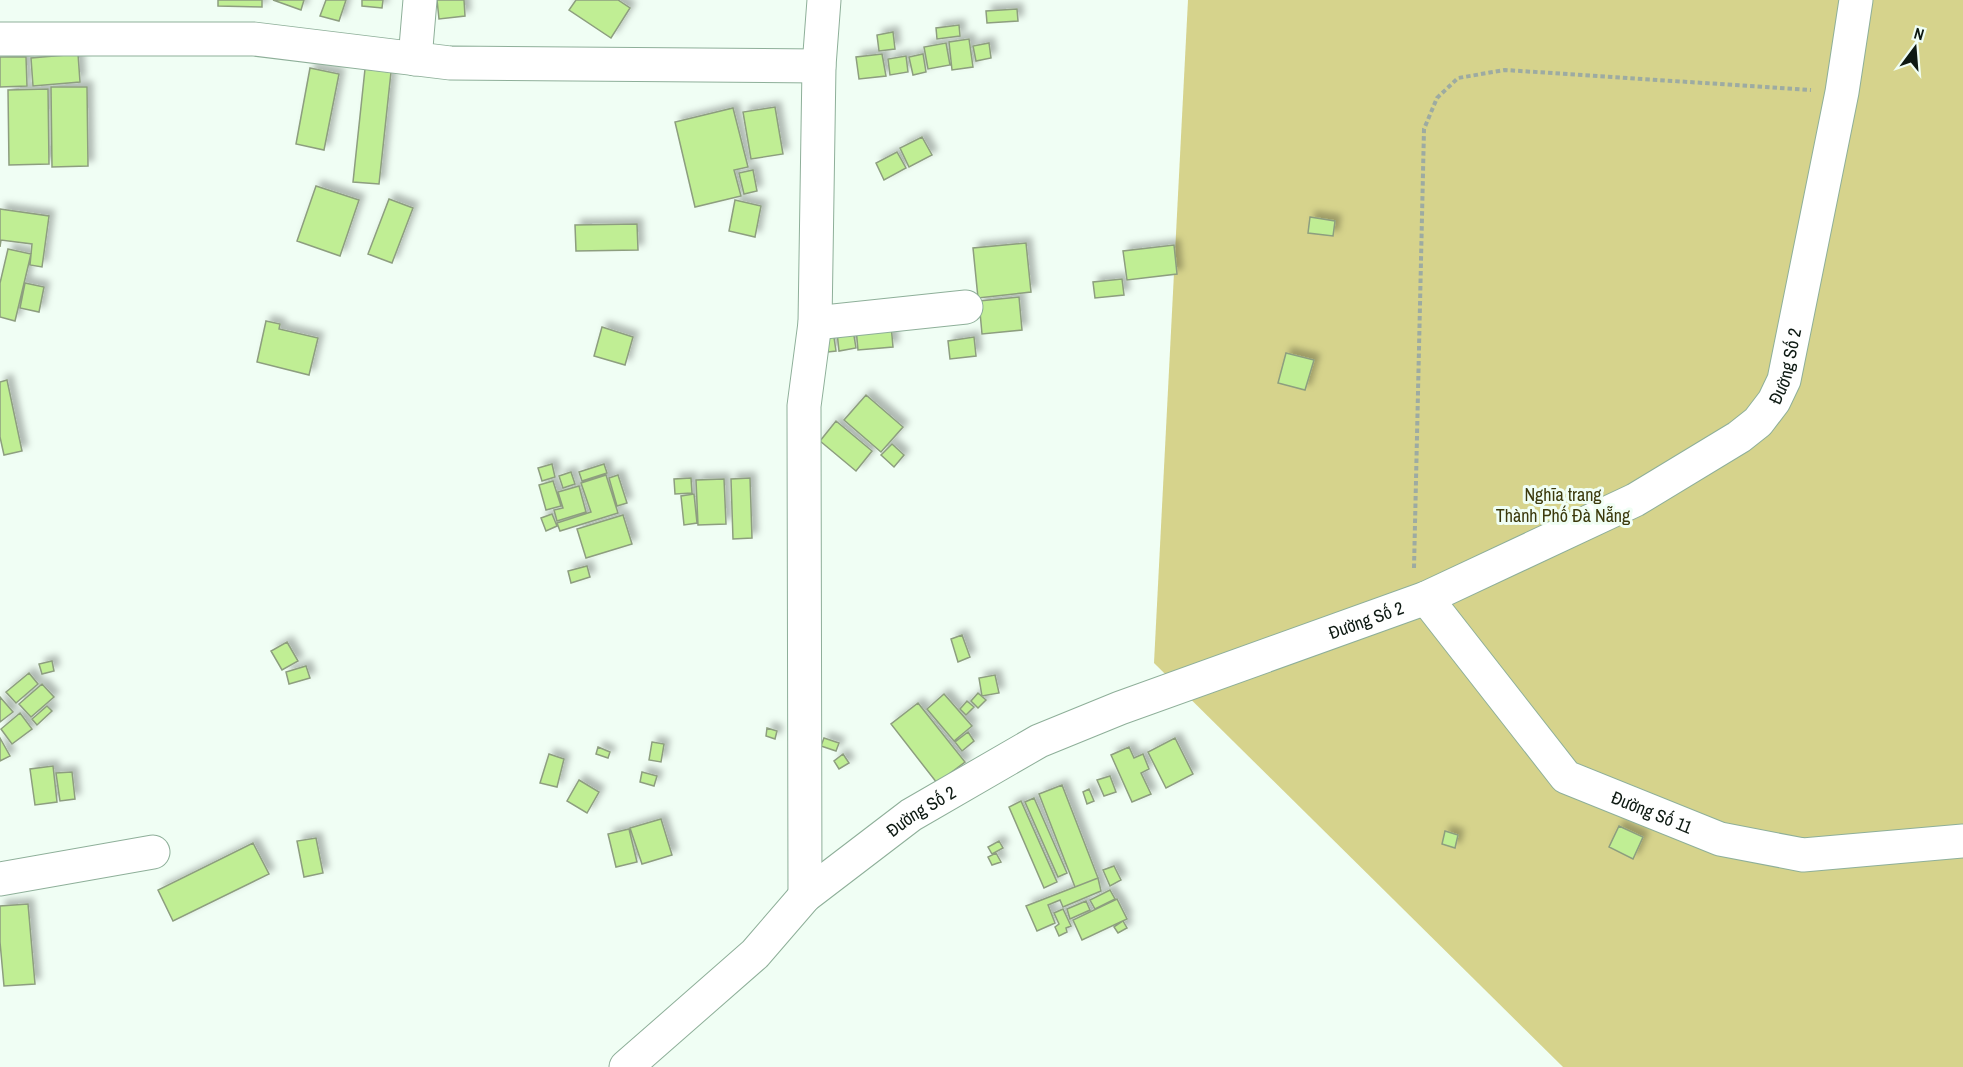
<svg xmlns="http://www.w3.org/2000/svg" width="1963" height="1067" viewBox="0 0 1963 1067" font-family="'Archivo Narrow',sans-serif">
<defs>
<filter id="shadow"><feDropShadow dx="5.5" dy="-5.5" stdDeviation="3" flood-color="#0004"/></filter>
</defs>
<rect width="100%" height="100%" fill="#f0fef4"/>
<path fill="#d6d38c" d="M 1188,0 L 1963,0 L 1963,1067 L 1563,1067 L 1154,663 Z"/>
<path fill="#c0ee94" stroke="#8d9e7f" stroke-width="1.5" filter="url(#shadow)" d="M 218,0 L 262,0 L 262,7 L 218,6 Z
M 273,0 L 304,0 L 301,10 Z
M 326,0 L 346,0 L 339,21 L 320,16 Z
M 362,0 L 383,0 L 382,8 L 362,6 Z
M 437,0 L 464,0 L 465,16 L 439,19 Z
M 576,0 L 618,0 L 630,8 L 611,38 L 569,10 Z
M 1017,9 L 1018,21 L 987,23 L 986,11 Z
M 959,25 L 960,36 L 937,39 L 936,28 Z
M 893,32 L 895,49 L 879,51 L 877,35 Z
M 969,39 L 973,67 L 952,70 L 949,42 Z
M 946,43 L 950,65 L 928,69 L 924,47 Z
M 989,43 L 991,58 L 976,61 L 973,46 Z
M 78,54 L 80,82 L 33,86 L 31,58 Z
M 882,54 L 886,76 L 859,79 L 856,57 Z
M 923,54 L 926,72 L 913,75 L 909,57 Z
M 906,56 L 908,72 L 890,75 L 888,59 Z
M 0,57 L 26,57 L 27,86 L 0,87 Z
M 310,68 L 339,74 L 324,150 L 296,144 Z
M 365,69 L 391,72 L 379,184 L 353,182 Z
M 51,87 L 87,87 L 88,166 L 52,167 Z
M 48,89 L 49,164 L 9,165 L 8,90 Z
M 775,107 L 783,154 L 751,159 L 743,112 Z
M 733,108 L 748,167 L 734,170 L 741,196 L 695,207 L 675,122 Z
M 922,137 L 932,155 L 909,167 L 900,148 Z
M 897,152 L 906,168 L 884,180 L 876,163 Z
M 753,170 L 757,191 L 744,194 L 739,173 Z
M 316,186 L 359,200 L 340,256 L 297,241 Z
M 389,199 L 413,208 L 392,263 L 368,254 Z
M 735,200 L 761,206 L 755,237 L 729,231 Z
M 0,209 L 49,216 L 42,267 L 30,265 L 32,244 L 1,240 L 0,247 Z
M 1310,217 L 1335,221 L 1333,236 L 1308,233 Z
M 637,224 L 638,250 L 576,251 L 575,225 Z
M 1026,243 L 1031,292 L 978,298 L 973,248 Z
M 1174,245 L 1177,274 L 1127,280 L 1123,251 Z
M 8,249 L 31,254 L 15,321 L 0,317 L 0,283 Z
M 1122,279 L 1124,295 L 1095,298 L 1093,282 Z
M 25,283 L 44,287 L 39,312 L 20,308 Z
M 1019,297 L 1022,330 L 982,334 L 979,301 Z
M 266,321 L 280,324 L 279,329 L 318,338 L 309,375 L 257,362 Z
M 891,325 L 893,347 L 858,350 L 856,328 Z
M 602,327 L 633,337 L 625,365 L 594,356 Z
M 853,330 L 856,348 L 839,351 L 837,332 Z
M 833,331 L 836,351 L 828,352 L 825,332 Z
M 974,337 L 976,356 L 950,359 L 948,341 Z
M 1286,353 L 1314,360 L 1305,390 L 1278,383 Z
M 7,380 L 22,451 L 4,455 L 0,437 L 0,382 Z
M 866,395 L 903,427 L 881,452 L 844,420 Z
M 836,421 L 872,451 L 856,471 L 820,441 Z
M 892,444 L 904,455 L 894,467 L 881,455 Z
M 552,464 L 555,477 L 542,481 L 538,468 Z
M 604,464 L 607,473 L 582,481 L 579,472 Z
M 571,472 L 575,484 L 563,488 L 559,476 Z
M 606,475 L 618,513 L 560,531 L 557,523 L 591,512 L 581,483 Z
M 618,475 L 627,503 L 617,506 L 609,478 Z
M 691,478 L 692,493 L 675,494 L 674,479 Z
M 750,478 L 752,538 L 733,539 L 731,479 Z
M 724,479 L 726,524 L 698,525 L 696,480 Z
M 553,481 L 561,506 L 546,510 L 539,485 Z
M 579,486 L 586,512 L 557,521 L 554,510 L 563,508 L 558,492 Z
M 694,494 L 697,523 L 684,525 L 681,496 Z
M 552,514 L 557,526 L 546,531 L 541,518 Z
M 623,515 L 632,544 L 586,558 L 577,529 Z
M 587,566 L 590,577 L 571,583 L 568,571 Z
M 962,635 L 970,657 L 958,662 L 951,639 Z
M 287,642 L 298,661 L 282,670 L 271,651 Z
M 52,661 L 54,671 L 42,674 L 39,664 Z
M 306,666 L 310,678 L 289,684 L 286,672 Z
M 29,673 L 38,684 L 16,703 L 6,692 Z
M 995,675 L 999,693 L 982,696 L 979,678 Z
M 42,684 L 54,697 L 31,717 L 19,704 Z
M 978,693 L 986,700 L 978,708 L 971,701 Z
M 944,694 L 972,726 L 954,741 L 927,709 Z
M 0,697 L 13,712 L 0,722 Z
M 967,701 L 974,707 L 966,715 L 960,709 Z
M 918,703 L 965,762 L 937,783 L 891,724 Z
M 47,706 L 52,711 L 37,725 L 32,719 Z
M 20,713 L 32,729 L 12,744 L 1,729 Z
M 767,728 L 777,731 L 775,739 L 766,736 Z
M 968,732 L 974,741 L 962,751 L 955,742 Z
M 0,738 L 10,756 L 0,761 Z
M 824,738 L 839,743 L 836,751 L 821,746 Z
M 1175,738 L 1193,774 L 1166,788 L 1148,752 Z
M 652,742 L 664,744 L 661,762 L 649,760 Z
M 598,747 L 610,752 L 608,758 L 596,754 Z
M 1129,747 L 1134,758 L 1143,754 L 1149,769 L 1141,773 L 1151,794 L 1132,802 L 1111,755 Z
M 549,754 L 564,759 L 557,787 L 540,783 Z
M 843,754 L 849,763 L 839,769 L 834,761 Z
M 53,766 L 57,802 L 35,805 L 30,769 Z
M 72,772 L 75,799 L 60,801 L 56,773 Z
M 642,772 L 657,776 L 654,786 L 640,782 Z
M 1110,776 L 1116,792 L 1104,796 L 1097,780 Z
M 579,780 L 599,792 L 587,813 L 567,801 Z
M 1062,785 L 1098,878 L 1075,887 L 1039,794 Z
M 1089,789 L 1094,801 L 1087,804 L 1083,792 Z
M 1034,798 L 1067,873 L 1058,877 L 1025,802 Z
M 1021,801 L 1057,882 L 1044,888 L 1009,807 Z
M 661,819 L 672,855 L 642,864 L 630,828 Z
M 1619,826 L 1643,837 L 1633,859 L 1609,847 Z
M 629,829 L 637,862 L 616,867 L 608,834 Z
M 1445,831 L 1458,835 L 1455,848 L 1442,844 Z
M 316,838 L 323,873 L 304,877 L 297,841 Z
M 999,841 L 1003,848 L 992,854 L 988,847 Z
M 253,843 L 269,874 L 173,921 L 158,890 Z
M 996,853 L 1001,862 L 992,865 L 988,857 Z
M 1114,866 L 1121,880 L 1110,886 L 1103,870 Z
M 1098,878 L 1101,891 L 1063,907 L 1060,900 L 1048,905 L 1055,923 L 1037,931 L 1026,906 Z
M 1110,890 L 1115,899 L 1095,909 L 1090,900 Z
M 1117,899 L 1127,919 L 1082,940 L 1073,920 Z
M 1086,901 L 1090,910 L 1070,919 L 1067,909 Z
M 28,904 L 35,984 L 4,986 L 0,942 L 0,906 Z
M 1063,909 L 1071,926 L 1066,928 L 1067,932 L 1059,936 L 1055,927 L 1059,924 L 1054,913 Z
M 1123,921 L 1127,928 L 1118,933 L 1114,927 Z"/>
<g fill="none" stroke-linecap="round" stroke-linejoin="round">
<g stroke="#8eaf99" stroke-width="35">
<g id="minor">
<path d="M 0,39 L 254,39 L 450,63 L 819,66"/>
<path d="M 415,59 L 420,0"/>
<path d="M 815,323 L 966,307"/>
<path id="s1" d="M 1426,598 L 1566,777 L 1720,839 L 1803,855 L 1963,841"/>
<path d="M 0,879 L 153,852"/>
<path d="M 805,896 L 804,406 L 815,323 L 819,66 L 824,0"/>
<path id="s2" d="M 626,1067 L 755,954 L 805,896 L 911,815 L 1039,741 L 1120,708 L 1426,598 L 1635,500 L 1739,437 L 1758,422 L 1774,401 L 1784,380 L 1842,92 L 1856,0"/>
</g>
</g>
<path stroke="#9daba2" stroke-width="4" stroke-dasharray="4.5 3" stroke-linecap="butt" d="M 1414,568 L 1424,129 L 1437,98 L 1458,78 L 1505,70 L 1811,90"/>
<use href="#minor" stroke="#fff" stroke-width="33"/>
</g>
<g text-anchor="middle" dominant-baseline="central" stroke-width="6" stroke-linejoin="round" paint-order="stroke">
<g font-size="18" fill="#0d1912" stroke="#f0fef4">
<text stroke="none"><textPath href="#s2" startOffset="1382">Đường Số 2</textPath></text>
<text stroke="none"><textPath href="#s2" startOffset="878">Đường Số 2</textPath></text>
<text stroke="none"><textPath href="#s1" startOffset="320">Đường Số 11</textPath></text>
<text stroke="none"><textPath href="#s2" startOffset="392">Đường Số 2</textPath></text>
</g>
<g font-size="18" fill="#3b390c" stroke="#f0fef4">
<text x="1563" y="494">Nghĩa trang<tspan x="1563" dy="21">Thành Phố Đà Nẵng</tspan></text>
</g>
</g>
<g transform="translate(1915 48) rotate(16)" stroke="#f0fef4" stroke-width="4.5" paint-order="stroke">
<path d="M0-4.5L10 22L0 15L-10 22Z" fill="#0d1912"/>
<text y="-9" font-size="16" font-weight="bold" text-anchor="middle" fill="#0d1912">N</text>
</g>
</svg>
